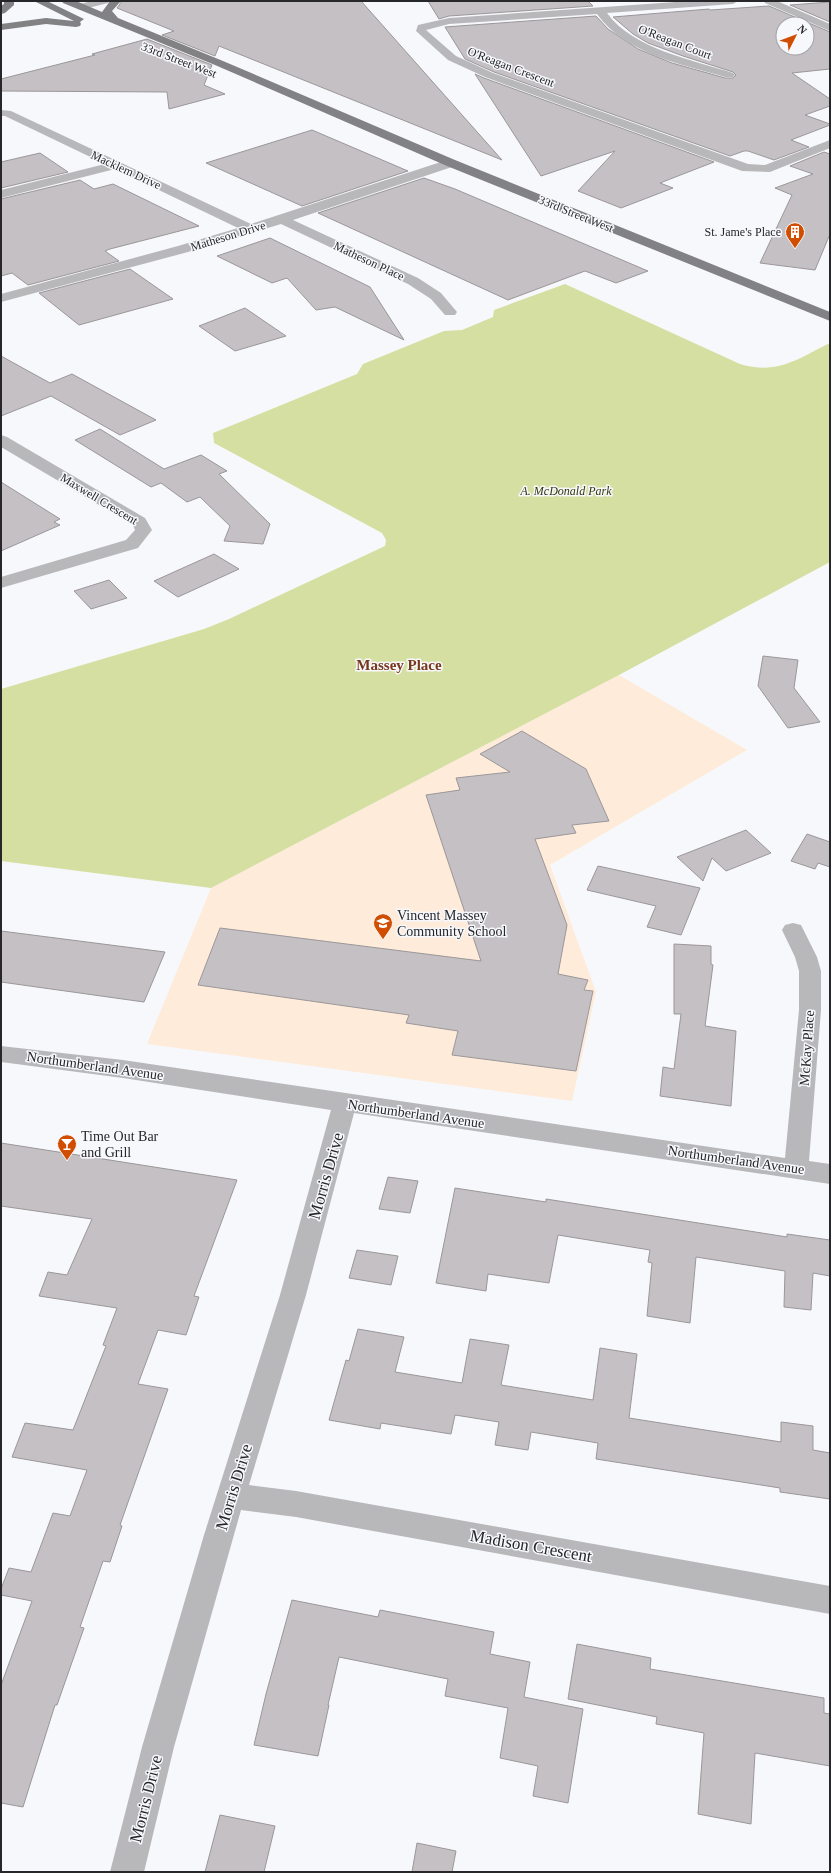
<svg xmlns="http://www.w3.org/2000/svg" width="831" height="1873" viewBox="0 0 831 1873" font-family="'Times New Roman',serif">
<rect width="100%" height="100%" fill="#f7f8fc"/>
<path fill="#feebda" d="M 619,675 L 747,750 L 550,865 L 596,992 L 572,1101 L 147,1044 L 211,888 Z"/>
<path fill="#d6dfa2" d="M 565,284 L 740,364 C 778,375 797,359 830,343 L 830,562 L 619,675 L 211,888 L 1,861 L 1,689 L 204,629 L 229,619 L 385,546 L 386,540 L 382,533 L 214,443 L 213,433 L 357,374 L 363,364 L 444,331 L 462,330 L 493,317 L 494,310 Z"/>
<path fill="#c4c0c3" stroke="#9b9799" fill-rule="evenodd" d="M 122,1 L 361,1 L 502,160 L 219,46 L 215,56 L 162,35 L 174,31 L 117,8 Z
M 428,1 L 588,1 L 593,6 L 449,16 L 439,19 Z
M 830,2 L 830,22 L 790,5 Z
M 769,6 L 830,32 L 830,69 L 792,73 L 830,99 L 830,106 L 805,115 L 830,124 L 830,125 L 791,140 L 809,147 L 774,160 L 748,151 L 744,151 L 730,156 L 494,72 L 465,59 L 445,27 L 596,16 L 608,29 L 638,49 L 672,63 L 725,78 L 733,78 L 736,75 L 733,72 L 683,56 L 648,43 L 633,34 L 613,17 L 709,9 L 710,10 ZM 783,24 L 807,24 L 807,48 L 783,48 Z
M 147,39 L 212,65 L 204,85 L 225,94 L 169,109 L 167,92 L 1,91 L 1,79 L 95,55 L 92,54 Z
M 475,74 L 484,78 L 714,162 L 660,183 L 673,188 L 621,208 L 578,191 L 615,151 L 541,176 Z
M 312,130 L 408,171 L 302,206 L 206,163 Z
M 824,152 L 830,154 L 830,234 L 815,270 L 760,263 L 792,195 L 775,188 L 813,174 L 790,166 Z
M 40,153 L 68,172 L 1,188 L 1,162 Z
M 424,178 L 455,189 L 648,271 L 616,283 L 585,271 L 508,300 L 318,213 Z
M 80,180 L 94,189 L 113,184 L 199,226 L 110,249 L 105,251 L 119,261 L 28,285 L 12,273 L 1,276 L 1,199 Z
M 270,238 L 370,287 L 404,340 L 335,307 L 316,310 L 287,278 L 272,283 L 217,256 Z
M 130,269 L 173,299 L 79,325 L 39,293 Z
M 245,308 L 286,336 L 235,351 L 199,326 Z
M 1,356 L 50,383 L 72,374 L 156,420 L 120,435 L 51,396 L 1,416 Z
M 100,429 L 164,469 L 201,455 L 227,471 L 219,474 L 270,524 L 263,544 L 224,541 L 230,526 L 200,497 L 187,502 L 161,483 L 151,487 L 75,440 Z
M 1,482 L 60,519 L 54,522 L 60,525 L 1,551 Z
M 214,554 L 239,569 L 178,597 L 154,581 Z
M 109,580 L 127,598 L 91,609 L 74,591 Z
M 763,656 L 798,660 L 794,688 L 820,722 L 788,728 L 758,686 Z
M 522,731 L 586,769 L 609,821 L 572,825 L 576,833 L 535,839 L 567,925 L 558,974 L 588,980 L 584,990 L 593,991 L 576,1071 L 452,1055 L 458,1031 L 406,1023 L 409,1015 L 198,985 L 220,928 L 481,961 L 426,795 L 460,790 L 456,778 L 510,772 L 480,754 Z
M 746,830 L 771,853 L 726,871 L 712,858 L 703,881 L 677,857 Z
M 807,834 L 830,842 L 830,867 L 818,863 L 815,869 L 791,861 Z
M 598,866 L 700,888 L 681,935 L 647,927 L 656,906 L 587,890 Z
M 1,931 L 165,952 L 144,1002 L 1,982 Z
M 674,944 L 711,946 L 711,964 L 713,965 L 705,1026 L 736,1031 L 731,1106 L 660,1096 L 663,1067 L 674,1069 L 681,1014 L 674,1014 Z
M 1,1143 L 237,1180 L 194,1296 L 199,1297 L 186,1335 L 158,1330 L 138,1384 L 168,1389 L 120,1525 L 122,1526 L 110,1562 L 103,1561 L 80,1627 L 84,1628 L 57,1705 L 55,1705 L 23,1807 L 1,1803 L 1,1685 L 32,1601 L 1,1595 L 1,1589 L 9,1568 L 31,1572 L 53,1513 L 70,1516 L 87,1470 L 12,1457 L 25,1423 L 73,1430 L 106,1346 L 103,1345 L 117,1308 L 39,1296 L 48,1272 L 67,1275 L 92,1219 L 1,1206 Z
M 388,1177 L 418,1181 L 410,1213 L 379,1209 Z
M 455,1188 L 546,1202 L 546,1199 L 787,1237 L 787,1234 L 830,1240 L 830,1276 L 813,1273 L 811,1310 L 784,1307 L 785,1271 L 696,1257 L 690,1323 L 647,1316 L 652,1263 L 648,1262 L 650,1250 L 558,1235 L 549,1283 L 488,1274 L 486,1291 L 436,1283 Z
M 357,1250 L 398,1256 L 391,1285 L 349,1278 Z
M 358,1329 L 404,1337 L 395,1372 L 462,1383 L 470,1339 L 509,1345 L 501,1385 L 593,1400 L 600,1348 L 637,1354 L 629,1418 L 781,1442 L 781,1422 L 813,1426 L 813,1450 L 830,1453 L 830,1499 L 780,1492 L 780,1488 L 596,1459 L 598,1443 L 531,1432 L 528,1450 L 495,1445 L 499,1422 L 455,1415 L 451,1434 L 381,1423 L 380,1429 L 329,1420 L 346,1360 L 349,1361 Z
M 292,1600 L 378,1617 L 380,1610 L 494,1632 L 490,1654 L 530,1662 L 524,1697 L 583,1709 L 568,1803 L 533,1796 L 538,1766 L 500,1758 L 508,1708 L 445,1696 L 448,1679 L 339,1657 L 328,1705 L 329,1705 L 318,1756 L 254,1745 L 266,1694 Z
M 577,1644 L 651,1658 L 650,1669 L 824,1698 L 824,1713 L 830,1714 L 830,1766 L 755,1753 L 751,1824 L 698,1814 L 704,1733 L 656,1724 L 657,1717 L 568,1699 Z
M 220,1815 L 275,1826 L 264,1872 L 205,1872 Z
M 417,1843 L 456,1851 L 452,1872 L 412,1872 Z"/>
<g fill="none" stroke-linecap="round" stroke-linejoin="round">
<path fill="#b8b8ba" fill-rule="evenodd" d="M 92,1 L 109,1 L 108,3 L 80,10 L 75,7 L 76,5 Z
M 690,1 L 738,1 L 733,4 L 607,13 C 633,49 693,60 733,73 L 735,75 L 733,77 L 725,77 C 681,64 626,54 597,14 L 449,24 L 426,30 L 456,56 L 493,73 L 748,164 L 765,165 L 830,140 L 830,148 L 770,172 L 742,171 L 485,77 L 448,60 L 416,31 L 418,25 L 449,18 Z
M 764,1 L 777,1 L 830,24 L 830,31 L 765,3 Z
M 1,110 L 11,111 L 251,224 L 447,160 L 455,160 L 457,163 L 455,166 L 293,220 L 418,278 L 441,293 L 457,312 L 455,315 L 445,315 L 431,299 L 408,284 L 281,224 L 188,252 L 1,302 L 1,294 L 178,246 L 238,228 L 115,169 L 1,198 L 1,190 L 105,164 L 5,116 L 1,116 Z
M 1,435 L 7,437 L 145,518 L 152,530 L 138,548 L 1,588 L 1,577 L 126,540 L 135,530 L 133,525 L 1,447 Z
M 793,923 L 801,925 L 817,957 L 821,971 L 821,1010 L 809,1161 L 830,1164 L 830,1184 L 354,1113 L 306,1295 L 249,1485 L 296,1491 L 830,1586 L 830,1614 L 296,1517 L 241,1510 L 174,1747 L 144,1872 L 110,1872 L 142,1747 L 204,1535 L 280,1295 L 331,1110 L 123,1078 L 1,1062 L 1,1046 L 123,1060 L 785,1158 L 799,1010 L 799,971 L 795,957 L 782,930 L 785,925 Z"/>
<path fill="#828285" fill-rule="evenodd" d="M 4,1 L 14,1 L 14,5 L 5,13 L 1,14 L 1,6 L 4,4 Z
M 34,1 L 47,1 L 84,19 L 80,22 L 81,24 L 80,26 L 76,27 L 46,24 L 1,30 L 1,24 L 46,18 L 74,21 Z
M 62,1 L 76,1 L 102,12 L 110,1 L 121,1 L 112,11 L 118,18 L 223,61 L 455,160 L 830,312 L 830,321 L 447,166 L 215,65 L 63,3 Z"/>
</g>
<defs>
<g id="building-pin" transform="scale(1)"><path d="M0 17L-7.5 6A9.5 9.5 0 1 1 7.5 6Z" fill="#d14e00" stroke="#f7f8fc"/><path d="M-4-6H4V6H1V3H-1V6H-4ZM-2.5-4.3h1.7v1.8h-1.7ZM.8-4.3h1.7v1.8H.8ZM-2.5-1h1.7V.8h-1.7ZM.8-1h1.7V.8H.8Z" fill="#fff"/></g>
<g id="school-pin" transform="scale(1)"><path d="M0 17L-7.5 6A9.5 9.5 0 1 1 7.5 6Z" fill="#d14e00" stroke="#f7f8fc"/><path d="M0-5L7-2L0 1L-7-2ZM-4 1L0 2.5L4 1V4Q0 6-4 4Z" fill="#fff"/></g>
<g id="bar-pin" transform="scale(1)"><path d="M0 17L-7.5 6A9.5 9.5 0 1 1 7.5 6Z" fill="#d14e00" stroke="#f7f8fc"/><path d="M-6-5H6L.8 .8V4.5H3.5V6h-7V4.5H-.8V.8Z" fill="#fff"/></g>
</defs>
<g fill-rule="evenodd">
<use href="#building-pin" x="795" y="232"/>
<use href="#school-pin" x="383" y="923"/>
<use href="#bar-pin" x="67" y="1144"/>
</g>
<g text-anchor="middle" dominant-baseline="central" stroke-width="3" stroke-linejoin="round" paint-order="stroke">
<g font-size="12" fill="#272729" stroke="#f7f8fc">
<text transform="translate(675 42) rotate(21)">O'Reagan Court</text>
<text transform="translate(179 60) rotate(21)">33rd Street West</text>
<text transform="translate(511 67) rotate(21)">O'Reagan Crescent</text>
<text transform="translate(126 170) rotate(25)">Macklem Drive</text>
<text transform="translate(576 214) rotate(22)">33rd Street West</text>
<text transform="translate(228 236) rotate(-17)">Matheson Drive</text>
<text transform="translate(369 261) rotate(25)">Matheson Place</text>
<text transform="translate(99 499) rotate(31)">Maxwell Crescent</text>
</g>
<g font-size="12" fill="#272729" stroke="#f7f8fc" text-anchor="end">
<text x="781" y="232">St. Jame's Place</text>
</g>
<g font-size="12" font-style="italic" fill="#33370b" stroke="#f7f8fc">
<text x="566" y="491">A. McDonald Park</text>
</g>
<g font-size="14" fill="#272729" stroke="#f7f8fc" text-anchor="start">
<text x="397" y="915">Vincent Massey<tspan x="397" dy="16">Community School</tspan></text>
<text x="81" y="1136">Time Out Bar<tspan x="81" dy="16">and Grill</tspan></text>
</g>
<g font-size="14" fill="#272729" stroke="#f7f8fc">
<text transform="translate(807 1048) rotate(-86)">McKay Place</text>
<text transform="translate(95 1066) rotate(8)">Northumberland Avenue</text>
<text transform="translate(416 1114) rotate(8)">Northumberland Avenue</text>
<text transform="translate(736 1160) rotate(8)">Northumberland Avenue</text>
</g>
<g font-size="15" font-weight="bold" fill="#78371b" stroke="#f7f8fc">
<text x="399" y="665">Massey Place</text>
</g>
<g font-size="17" fill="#272729" stroke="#f7f8fc">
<text transform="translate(326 1176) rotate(-74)">Morris Drive</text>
<text transform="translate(234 1487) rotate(-73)">Morris Drive</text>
<text transform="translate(531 1546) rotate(10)">Madison Crescent</text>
<text transform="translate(146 1799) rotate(-76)">Morris Drive</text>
</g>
</g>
<rect width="831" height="1873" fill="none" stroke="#272729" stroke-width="4"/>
<g transform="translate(795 36) rotate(48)"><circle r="19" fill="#f7f8fc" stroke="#a4a4a8"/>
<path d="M0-3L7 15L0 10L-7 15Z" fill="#d14e00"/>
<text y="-6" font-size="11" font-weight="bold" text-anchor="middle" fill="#272729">N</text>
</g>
</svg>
